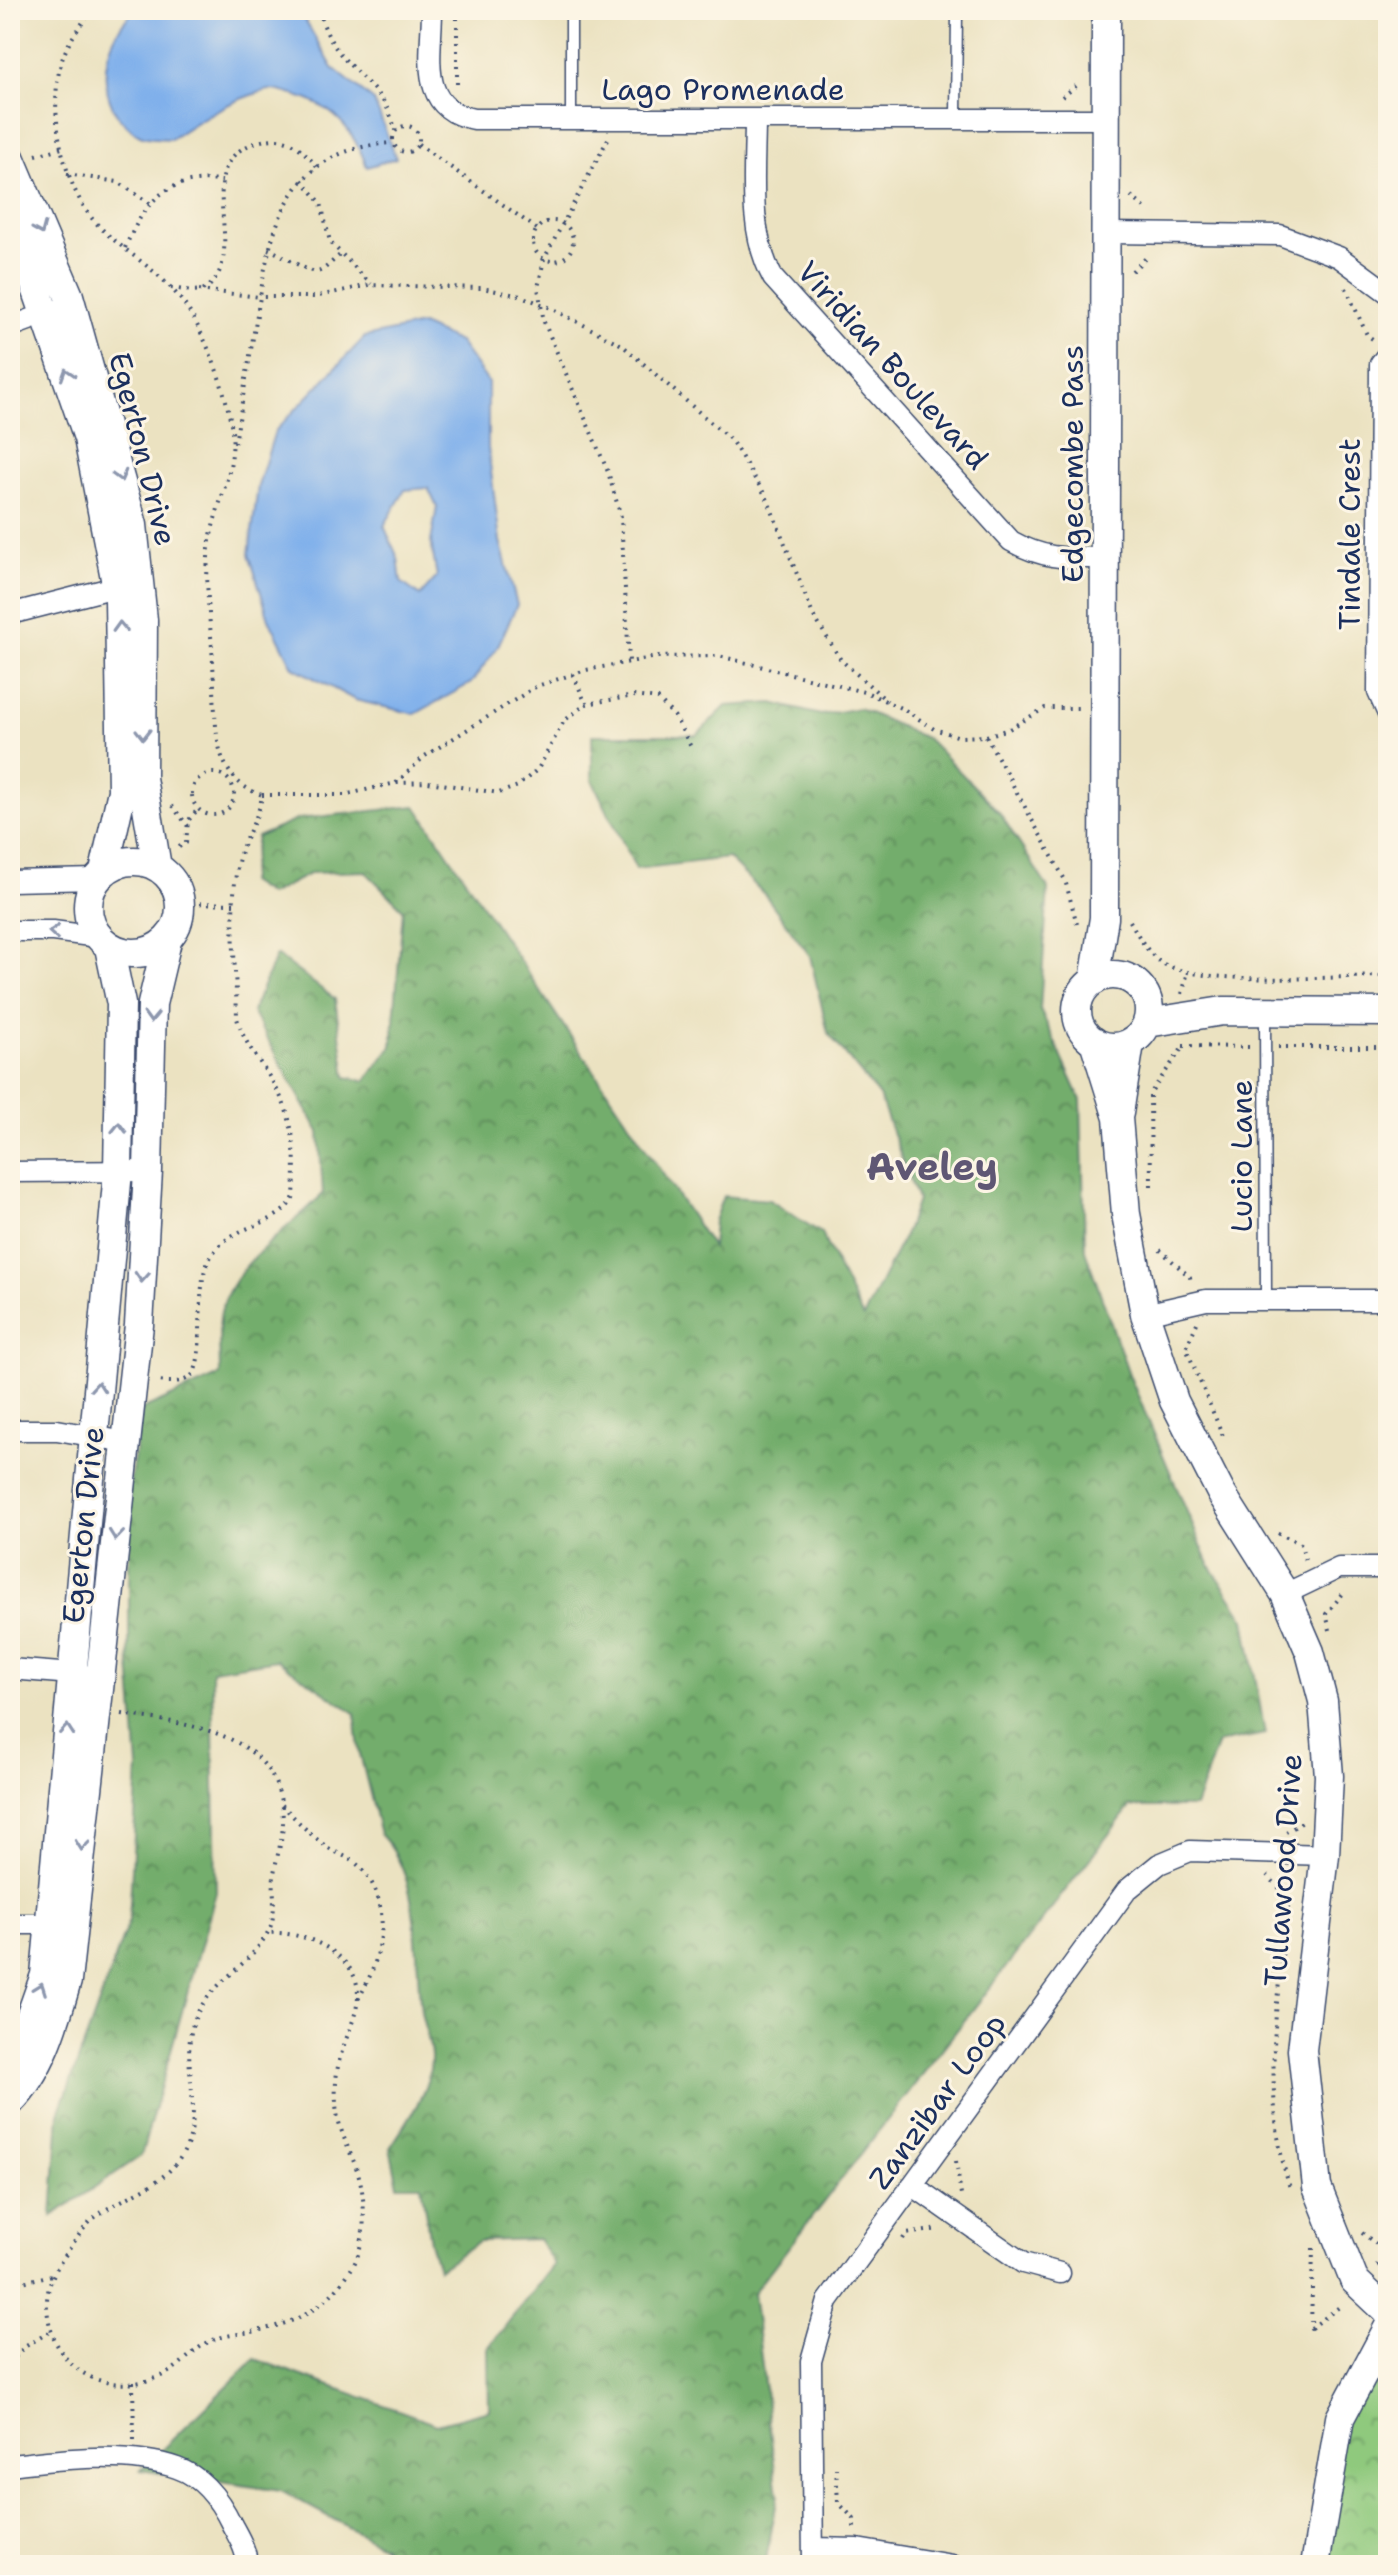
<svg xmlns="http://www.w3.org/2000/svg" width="1398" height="2575" viewBox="0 0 1398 2575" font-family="'Shantell Sans',sans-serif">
<defs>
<pattern id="forest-crowns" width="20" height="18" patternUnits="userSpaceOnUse" patternTransform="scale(2)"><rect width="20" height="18" fill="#73ad6c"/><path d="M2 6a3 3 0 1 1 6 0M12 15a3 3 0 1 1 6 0" fill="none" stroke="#5e8d5c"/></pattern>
<pattern id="park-crowns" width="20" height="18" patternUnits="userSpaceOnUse" patternTransform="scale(2)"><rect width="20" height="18" fill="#8fc97d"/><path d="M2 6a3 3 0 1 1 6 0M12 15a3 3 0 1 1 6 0" fill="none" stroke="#74a46a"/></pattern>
</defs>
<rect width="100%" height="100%" fill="#fcf5e5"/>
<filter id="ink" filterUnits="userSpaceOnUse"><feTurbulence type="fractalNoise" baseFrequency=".0125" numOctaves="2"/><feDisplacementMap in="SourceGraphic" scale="16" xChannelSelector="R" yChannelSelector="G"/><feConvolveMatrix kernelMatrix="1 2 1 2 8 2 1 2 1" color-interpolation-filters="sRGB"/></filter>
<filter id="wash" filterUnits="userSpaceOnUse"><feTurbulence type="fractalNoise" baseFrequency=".006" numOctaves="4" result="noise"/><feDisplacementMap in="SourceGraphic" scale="32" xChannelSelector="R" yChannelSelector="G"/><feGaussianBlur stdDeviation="1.8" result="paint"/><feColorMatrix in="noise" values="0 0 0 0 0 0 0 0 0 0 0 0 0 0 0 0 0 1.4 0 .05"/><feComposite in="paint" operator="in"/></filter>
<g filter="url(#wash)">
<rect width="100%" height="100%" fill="#ebe2c1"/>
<path fill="url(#forest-crowns)" stroke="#476e65" stroke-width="2" d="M 772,703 L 821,715 L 859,708 L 928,739 L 999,812 L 1048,888 L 1040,1009 L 1081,1100 L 1085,1250 L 1130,1377 L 1209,1564 L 1245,1619 L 1265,1734 L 1218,1743 L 1195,1807 L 1130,1807 L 753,2293 L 778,2495 L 765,2565 L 386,2565 L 383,2546 L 281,2491 L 141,2470 L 255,2359 L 437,2424 L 489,2410 L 488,2348 L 554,2264 L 538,2239 L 479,2241 L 438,2269 L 430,2242 L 421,2185 L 398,2185 L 390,2148 C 406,2123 431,2090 431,2059 C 432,2044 423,2026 421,2011 C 414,1954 423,1877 380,1834 L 359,1750 L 355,1713 L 277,1660 L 212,1670 L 216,1892 L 141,2156 L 52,2216 L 59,2114 L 129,1920 L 138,1767 L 129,1651 L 129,1488 L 142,1410 L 220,1375 C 220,1356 218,1337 220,1318 C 226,1268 289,1229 323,1194 L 319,1132 L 252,1012 L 276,955 L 335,999 L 346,1077 L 365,1081 L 392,1046 L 403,909 L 365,871 L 311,873 L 269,895 L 249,882 L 257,837 L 299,819 L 416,806 L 712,1247 L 714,1221 L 723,1196 L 769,1200 L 821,1233 L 863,1318 L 907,1229 L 917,1200 L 879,1096 L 828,1033 L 810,956 L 765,895 L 728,858 L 636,869 L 592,780 L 592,735 L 697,735 L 726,706 Z"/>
<path fill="url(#park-crowns)" stroke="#557c6e" stroke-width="2" d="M 1388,2344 L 1388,2565 L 1314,2565 L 1340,2415 Z"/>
<path fill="#80b0eb" stroke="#4e70a4" stroke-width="2" fill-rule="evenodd" d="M 135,10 L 299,10 L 333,68 L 374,101 L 396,158 L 367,167 C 352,127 333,105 290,94 C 282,92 273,88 265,91 C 230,100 200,119 171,139 C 161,138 148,139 140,135 C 92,109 98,43 135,10 Z
M 421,325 L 459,342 L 488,382 L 488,448 L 500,541 L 517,605 L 497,648 L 471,683 L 415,714 L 355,700 L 293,667 L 269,619 L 249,554 L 258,486 L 275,431 L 365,337 ZM 428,488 L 437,507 L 431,542 L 437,577 L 420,596 L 401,582 L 398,558 L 384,526 L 405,490 Z"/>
</g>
<g filter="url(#ink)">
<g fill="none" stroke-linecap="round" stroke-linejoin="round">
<g stroke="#3a4a6d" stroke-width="13">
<path id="lane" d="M 571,10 L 571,119
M 956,119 L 957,10
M 1265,1014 L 1266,1300"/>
</g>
<g stroke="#3a4a6d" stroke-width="23">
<path id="street" d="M 432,10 C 432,55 417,109 474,119 L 1107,119
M 755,119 C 755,172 747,230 773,278 L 1011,541 C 1045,560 1068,558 1106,558
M 1107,233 L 1280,235 L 1339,257 L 1388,293
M 10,327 L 56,310
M 1388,354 L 1380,364 L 1378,692 L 1388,714
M 10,614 L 127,584
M 10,881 L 97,879
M 10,931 L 53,931 L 98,937
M 10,1172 L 148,1171
M 1145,1314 L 1206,1300 L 1388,1300
M 10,1430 L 57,1430 L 126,1442
M 1285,1594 L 1339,1568 L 1388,1568
M 10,1669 L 85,1675
M 10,1924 L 50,1924
M 912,2185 L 1023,2263 L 1060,2273
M 10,2465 C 60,2459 129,2451 177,2468 C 203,2477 221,2502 232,2525 C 239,2538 247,2551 247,2565
M 815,2548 L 857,2549 L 952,2565
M 813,2565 L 811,2361 L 828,2301 L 1127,1890 L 1159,1864 L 1190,1851 L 1325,1855"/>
</g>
<g stroke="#3a4a6d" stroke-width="31">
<path id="secondary" d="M 10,157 L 69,296 L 133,525 L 143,620 L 142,778 L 157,867
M 10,213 L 88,438 L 119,599 L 122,791 L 104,871
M88 907a46 46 0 1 1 92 0a46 46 0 1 1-92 0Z
M1077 1011a36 36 0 1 1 72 0a36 36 0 1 1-72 0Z
M 1094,981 L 1104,918 L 1106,10
M 1147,1023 L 1223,1011 L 1388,1012
M 1094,1041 L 1118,1118 L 1126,1214 L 1145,1314 L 1174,1401 L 1221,1493 L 1285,1594 L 1310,1652 L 1323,1701 L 1329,1776 L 1325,1855 L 1302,2050 L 1317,2187 L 1354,2280 L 1388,2312
M 1119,1113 L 1130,1043
M 10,2059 L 20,2046 L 45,1975 L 118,1171 L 121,1004 L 109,947
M 10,2102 C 42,2070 55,2023 67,1981 L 139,1325 L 148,1171 L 152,1004 L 167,941
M 1315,2565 L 1340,2418 L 1388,2328"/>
</g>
<path stroke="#3a4a6d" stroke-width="4" stroke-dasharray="2 6" stroke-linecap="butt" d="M 92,10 C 81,25 69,40 63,57 C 46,105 62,186 96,223 C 121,250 156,268 178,296 C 203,325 225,387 231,424 C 239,470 214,504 209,548 C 204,586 211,625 213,663 C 215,692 213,725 221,754 C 228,775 241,788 262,795 C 259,819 245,835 239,858 C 228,904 236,969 237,1018 C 244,1045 263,1064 276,1088 C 296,1123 296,1158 294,1197 C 274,1234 225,1218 206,1267 C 196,1292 205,1362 192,1375 C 184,1384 168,1382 157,1381
M 320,10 C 327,53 359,69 383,101 C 389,109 392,121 396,130
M 457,10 L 457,84
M 1062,97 L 1080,83
M393 139a13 13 0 1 1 26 0a13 13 0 1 1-26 0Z
M 608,139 L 544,259 L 538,288 L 544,322 L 608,472 L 621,517 L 629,661
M 418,144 L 537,229
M 36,155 L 62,148
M 67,174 L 118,182 L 151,204
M 302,180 L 321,203 L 330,242 L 371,284
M 1131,196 L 1148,211
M533 241a20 20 0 1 1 40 0a20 20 0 1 1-40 0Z
M 125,248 C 146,199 167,176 222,181
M 268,249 C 281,253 311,276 320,271 C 327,268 334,259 340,255
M 1132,271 L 1149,255
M 171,288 C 181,289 199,294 208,287 C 253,248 181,157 266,140 C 290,135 303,150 317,167
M 1346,288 L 1367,335 L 1374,340
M 199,290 L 260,297 C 273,212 296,148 393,143
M 235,443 L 260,297 L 314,297 L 369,285 L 482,288 L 521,296 L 551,308 L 622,345 L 731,440 L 767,498 L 813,615 L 841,660 L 887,701
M 573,674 L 586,704
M 986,736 L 1065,880 L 1077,924
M192 794a21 21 0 1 1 42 0a21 21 0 1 1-42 0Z
M 396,783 L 425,756 L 537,686 L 586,670 L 657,657 L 719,656 L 868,693 L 905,710 L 934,729 L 960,737 L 986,736 L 1009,729 L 1045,708 L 1081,708
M 262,795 L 344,795 L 396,783 L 428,782 L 499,793 L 518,786 L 538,769 L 564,721 L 586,704 L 634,696 L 658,699 L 675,717 L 691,747
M 172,806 L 188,826
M 179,847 L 186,843 L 188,821 L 198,809
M 180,875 L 192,903 L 185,926
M 192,903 L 236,904
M 1130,921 C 1138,935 1146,951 1159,961 C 1196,988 1338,976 1388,976
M 1182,994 L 1188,972
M 1072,1032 L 1069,1004 L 1073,994
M 1183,1046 L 1250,1047
M 1278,1047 L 1388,1047
M 1151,1186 L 1150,1094 L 1183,1047
M 1160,1250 L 1190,1277 L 1191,1283
M 1197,1323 L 1186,1348 L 1223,1436
M 1278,1533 L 1301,1544 L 1305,1561
M 1330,1630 L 1326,1614 L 1346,1590
M 122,1714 C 191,1725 281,1731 283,1821 C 283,1837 278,1852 275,1868 C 271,1888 278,1911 269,1930 C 251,1967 208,1982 194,2021 C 178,2067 210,2119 178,2161 C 156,2190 119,2197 93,2219 C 81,2230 73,2244 64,2257 C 53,2273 46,2288 47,2308 C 52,2370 104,2399 161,2376 C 181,2368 194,2347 213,2340 C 225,2335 240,2334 252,2332 C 298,2322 323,2311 350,2271 C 367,2247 367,2198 357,2170 C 349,2148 337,2127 336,2103 C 335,2087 336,2070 341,2055 C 347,2031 365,2004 355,1978 C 342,1947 299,1931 268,1933
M 282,1805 C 296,1819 310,1835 327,1847 C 337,1854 350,1857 359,1866 C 397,1905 381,1962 356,2003
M 1286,1832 L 1303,1822
M 1267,1875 L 1289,1898 C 1278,1993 1260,2095 1290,2188
M 956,2161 L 961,2195
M 1362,2233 L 1387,2252
M 903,2239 L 906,2234 L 939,2229
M 1313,2248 L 1311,2328 L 1342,2305
M 1377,2266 L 1387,2252
M 10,2285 L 52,2275
M 10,2363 L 23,2348 L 49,2332
M 133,2382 L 134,2440
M 836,2468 L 838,2502 L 854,2519 L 854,2528"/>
<use href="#lane" stroke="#fff" stroke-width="10"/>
<use href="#street" stroke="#fff" stroke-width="20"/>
<use href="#secondary" stroke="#fff" stroke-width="28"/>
</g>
<defs><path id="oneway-chevron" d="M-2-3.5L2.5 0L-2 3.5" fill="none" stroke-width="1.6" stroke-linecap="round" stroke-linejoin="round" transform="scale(2)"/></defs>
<g stroke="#8d97ae">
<use href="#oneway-chevron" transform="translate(40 229) rotate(67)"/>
<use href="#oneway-chevron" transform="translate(67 374) rotate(-108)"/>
<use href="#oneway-chevron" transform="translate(120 476) rotate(75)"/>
<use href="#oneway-chevron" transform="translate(120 627) rotate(-92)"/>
<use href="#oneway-chevron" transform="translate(143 734) rotate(90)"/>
<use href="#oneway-chevron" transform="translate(54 932) rotate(-176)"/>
<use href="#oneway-chevron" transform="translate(151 1017) rotate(92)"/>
<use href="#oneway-chevron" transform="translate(119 1128) rotate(-89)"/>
<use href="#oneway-chevron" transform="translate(142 1277) rotate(94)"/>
<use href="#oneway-chevron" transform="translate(98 1387) rotate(-85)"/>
<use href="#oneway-chevron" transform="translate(116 1535) rotate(96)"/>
<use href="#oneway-chevron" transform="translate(67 1730) rotate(-85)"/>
<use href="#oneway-chevron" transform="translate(82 1845) rotate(96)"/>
<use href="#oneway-chevron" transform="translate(40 1988) rotate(-70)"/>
</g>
</g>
<g text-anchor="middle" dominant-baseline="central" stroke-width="6" stroke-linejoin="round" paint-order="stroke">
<g font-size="30" fill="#1b2f5e" stroke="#fcf5e5">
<text x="723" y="89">Lago Promenade</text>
<text transform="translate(893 365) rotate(48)">Viridian Boulevard</text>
<text transform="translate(143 449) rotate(76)">Egerton Drive</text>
<text transform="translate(1072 464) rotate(-90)">Edgecombe Pass</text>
<text transform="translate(1349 534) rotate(-90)">Tindale Crest</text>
<text transform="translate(1241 1156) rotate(-90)">Lucio Lane</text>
<text transform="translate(83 1525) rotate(-84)">Egerton Drive</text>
<text transform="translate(1283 1870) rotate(-86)">Tullawood Drive</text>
<text transform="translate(937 2101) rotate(-54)">Zanzibar Loop</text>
</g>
<g font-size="38" font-weight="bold" fill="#5f5774" stroke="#fcf5e5">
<text x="932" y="1166">Aveley</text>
</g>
</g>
<rect width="1398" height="2575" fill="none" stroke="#fcf5e5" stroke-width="40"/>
</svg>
